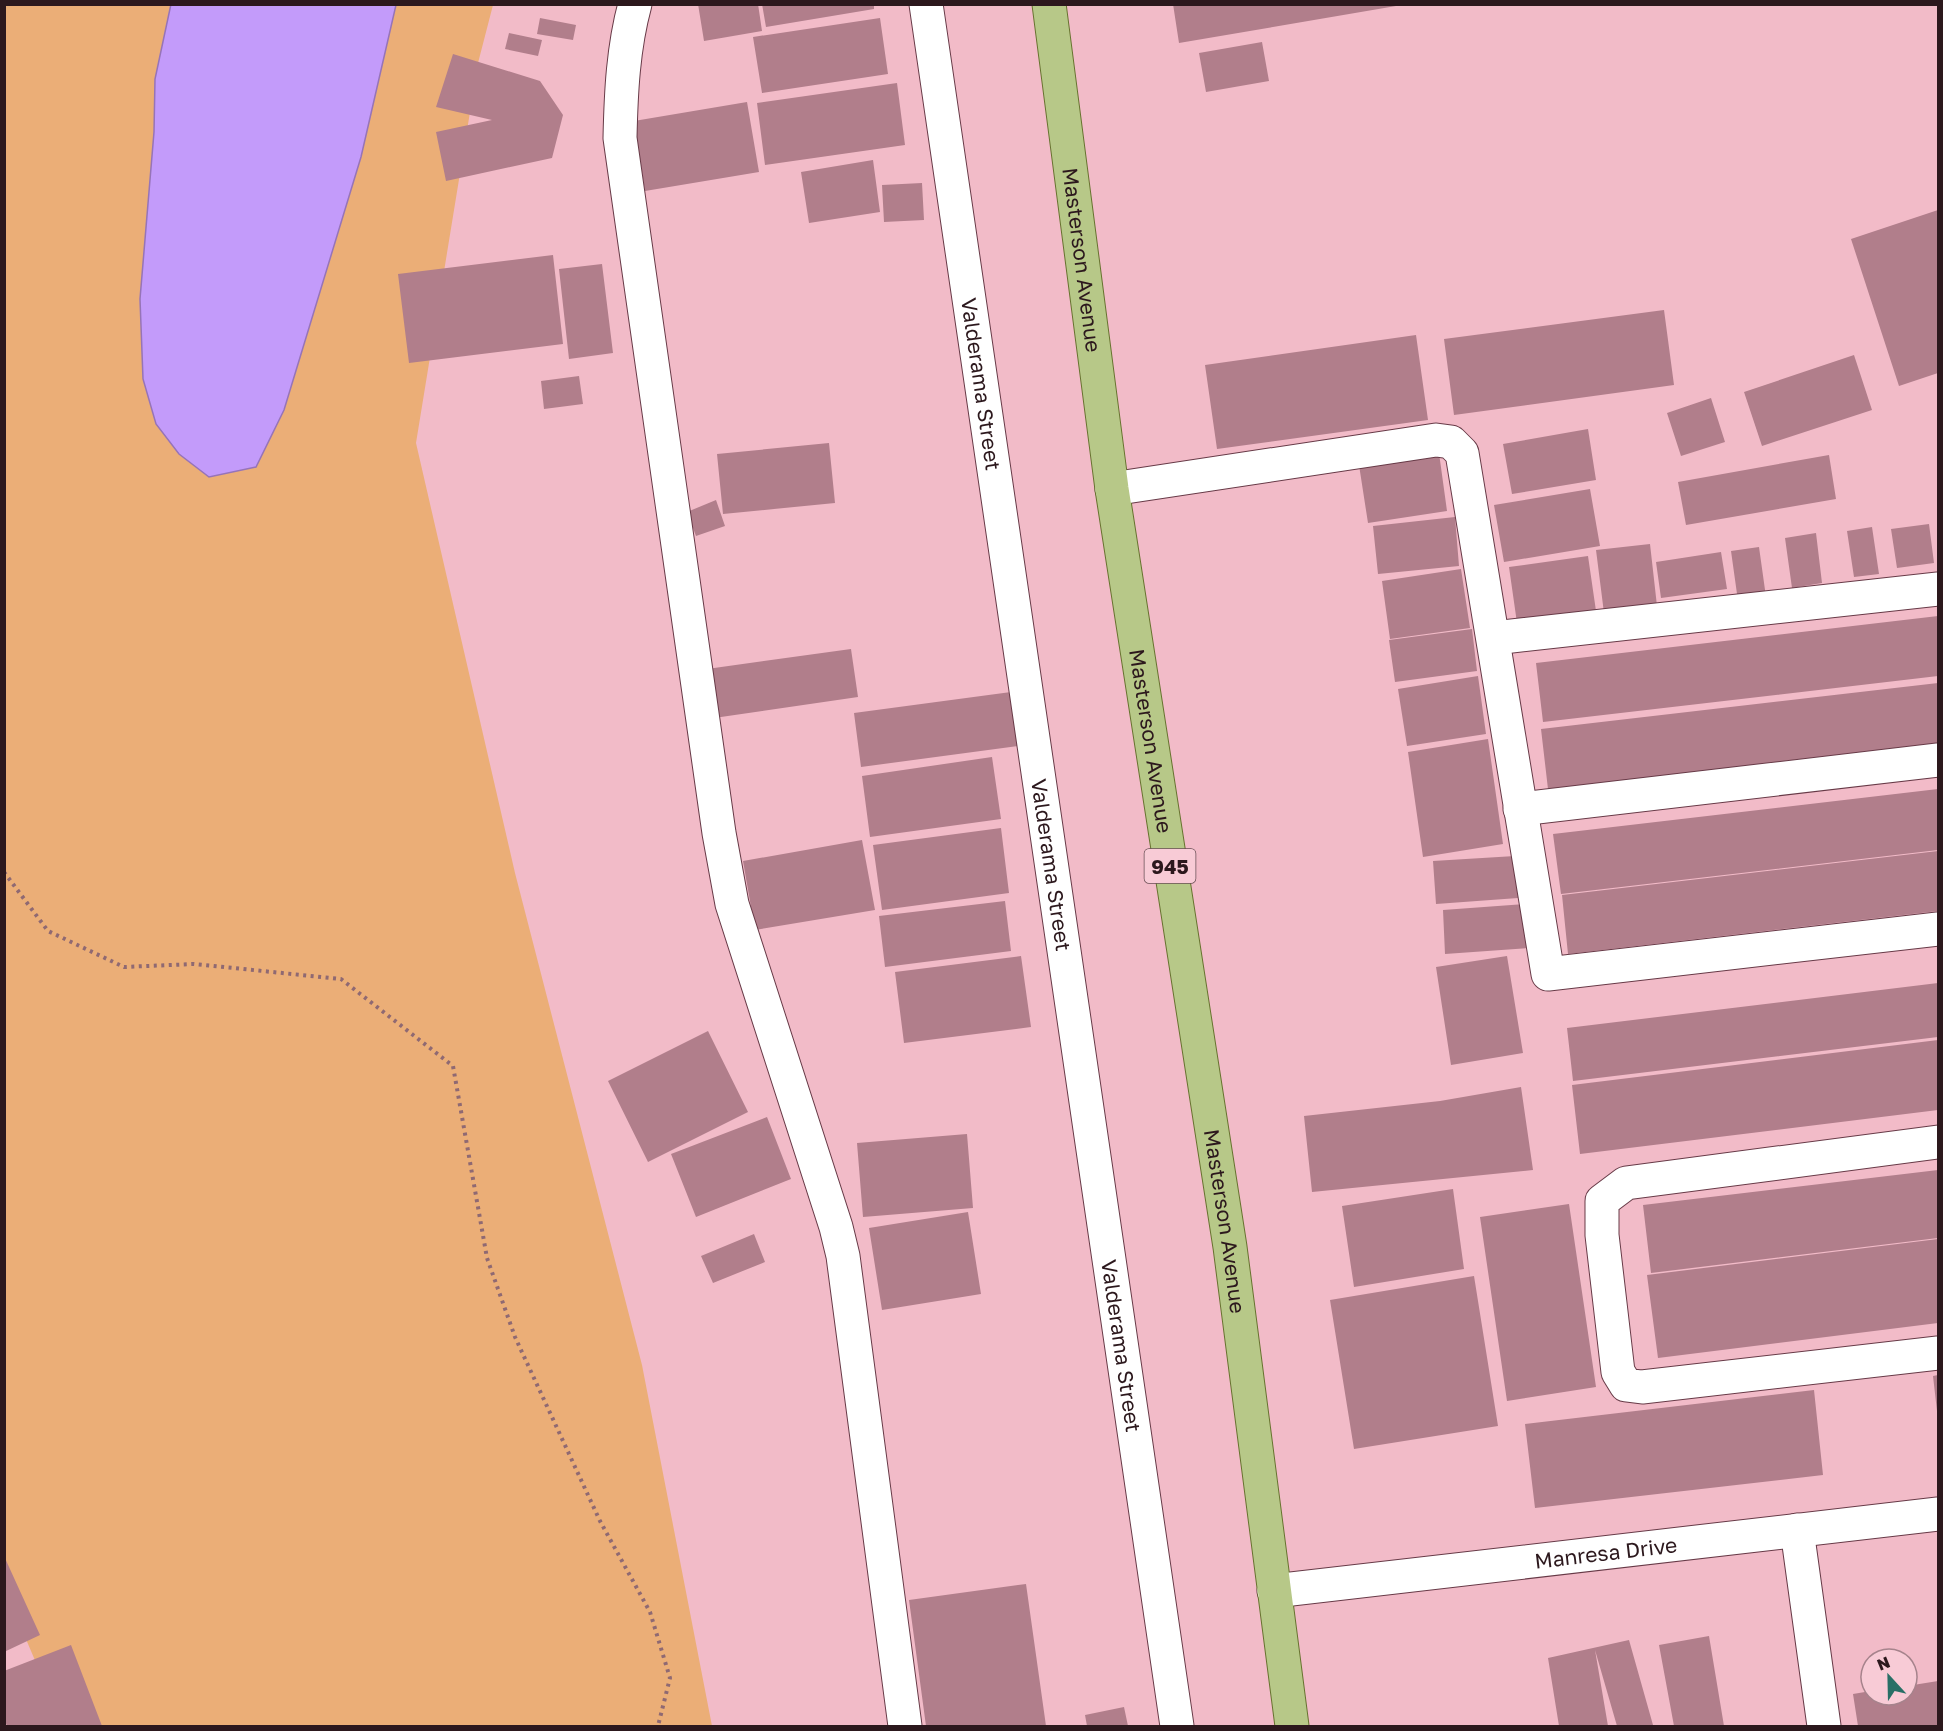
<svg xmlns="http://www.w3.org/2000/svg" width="1943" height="1731" viewBox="0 0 1943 1731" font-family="'Golos Text',sans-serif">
<rect width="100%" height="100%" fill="#f2bbc8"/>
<path fill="#ebae77" d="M 4,5 L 493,5 L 478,63 L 416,443 L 515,873 L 642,1365 L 712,1726 L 63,1726 L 5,1590 Z"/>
<path fill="#c39bfa" stroke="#9674b8" stroke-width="1.5" d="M 171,4 L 396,5 L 361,157 L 284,410 L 256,467 L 209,477 L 179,454 L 156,424 L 143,379 L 140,299 L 154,132 L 155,79 Z"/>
<path fill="#b17e8b" d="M 698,4 L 758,4 L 762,31 L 704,41 Z
M 762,4 L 874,4 L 874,9 L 766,27 Z
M 1173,4 L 1396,4 L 1396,6 L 1179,43 Z
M 540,18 L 576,25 L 573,40 L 537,34 Z
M 880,18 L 888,74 L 762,93 L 753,37 Z
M 509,33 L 542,40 L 538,56 L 505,49 Z
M 1262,42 L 1269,81 L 1206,92 L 1199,53 Z
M 453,54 L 540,81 L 563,115 L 552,158 L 446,181 L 436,132 L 492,120 L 436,107 Z
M 897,83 L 905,145 L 765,165 L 757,103 Z
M 747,102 L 759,172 L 645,191 L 634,121 Z
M 873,160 L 880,212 L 809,223 L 801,172 Z
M 922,183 L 924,220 L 884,222 L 882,185 Z
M 1938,210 L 1938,373 L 1899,386 L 1851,239 Z
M 553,255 L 563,344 L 409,363 L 398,274 Z
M 602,264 L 613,353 L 569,359 L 559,269 Z
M 1664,310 L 1674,385 L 1454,415 L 1444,339 Z
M 1416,335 L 1428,420 L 1217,449 L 1205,365 Z
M 1854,355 L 1872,410 L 1762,446 L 1744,392 Z
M 579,376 L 583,404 L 544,409 L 541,381 Z
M 1711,398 L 1725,442 L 1681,456 L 1667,413 Z
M 1588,429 L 1596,480 L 1512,494 L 1503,444 Z
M 829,443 L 835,503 L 723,514 L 717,454 Z
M 1439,453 L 1447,511 L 1368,523 L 1359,465 Z
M 1829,455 L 1836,499 L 1686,525 L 1678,482 Z
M 1590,489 L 1600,546 L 1504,562 L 1494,505 Z
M 716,500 L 725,526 L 696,536 L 687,512 Z
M 1455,517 L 1459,566 L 1378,574 L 1373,526 Z
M 1929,524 L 1934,563 L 1897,568 L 1891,529 Z
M 1872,527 L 1879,574 L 1854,577 L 1847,531 Z
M 1816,533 L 1822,583 L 1792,588 L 1785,538 Z
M 1650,544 L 1657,606 L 1604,613 L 1596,550 Z
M 1759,547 L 1766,597 L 1738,601 L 1731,551 Z
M 1721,552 L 1727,589 L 1661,598 L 1656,562 Z
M 1588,556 L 1596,611 L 1517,623 L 1509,567 Z
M 1461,569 L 1470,628 L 1390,639 L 1382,581 Z
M 1938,616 L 1938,676 L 1543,722 L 1536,663 Z
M 1472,629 L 1477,671 L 1395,682 L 1389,640 Z
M 851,649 L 858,697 L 714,718 L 707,669 Z
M 1478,676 L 1486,734 L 1407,746 L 1398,689 Z
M 1938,683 L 1938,743 L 1548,789 L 1541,729 Z
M 1011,692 L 1018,746 L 861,767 L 854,713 Z
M 1488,739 L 1503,844 L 1423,857 L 1408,752 Z
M 992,757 L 1001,819 L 870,837 L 862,776 Z
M 1938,789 L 1938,850 L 1561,894 L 1553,834 Z
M 1001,828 L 1009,893 L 882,910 L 873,845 Z
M 862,840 L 875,910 L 755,930 L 743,861 Z
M 1938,851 L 1938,911 L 1568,954 L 1562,895 Z
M 1515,856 L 1518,898 L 1436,904 L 1433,861 Z
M 1005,901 L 1011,951 L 885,967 L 879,916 Z
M 1525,904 L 1529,948 L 1445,954 L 1443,910 Z
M 1021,956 L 1031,1027 L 904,1043 L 895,972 Z
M 1507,956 L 1523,1053 L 1451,1065 L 1436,967 Z
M 1938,983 L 1938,1037 L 1573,1081 L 1567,1028 Z
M 708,1031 L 748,1112 L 648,1162 L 608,1081 Z
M 1938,1040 L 1938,1110 L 1580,1154 L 1572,1085 Z
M 1521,1087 L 1533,1170 L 1312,1192 L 1304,1116 L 1440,1101 Z
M 767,1117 L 791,1179 L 696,1217 L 671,1154 Z
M 967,1134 L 973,1208 L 863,1217 L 857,1143 Z
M 1938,1170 L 1938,1238 L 1651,1273 L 1643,1205 Z
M 1453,1189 L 1464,1269 L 1354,1287 L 1342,1206 Z
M 1569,1204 L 1596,1387 L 1507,1401 L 1480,1217 Z
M 968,1212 L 981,1294 L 882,1310 L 869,1228 Z
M 754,1234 L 765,1262 L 713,1283 L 701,1256 Z
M 1938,1239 L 1938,1323 L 1658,1358 L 1647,1275 Z
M 1474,1276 L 1498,1426 L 1354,1449 L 1330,1300 Z
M 1938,1375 L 1938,1411 L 1937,1411 L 1933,1376 Z
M 1814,1390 L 1823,1475 L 1535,1508 L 1525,1424 Z
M 4,1556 L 40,1635 L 4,1652 Z
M 1026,1584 L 1046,1726 L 926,1726 L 909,1600 Z
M 1709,1636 L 1724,1726 L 1674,1726 L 1659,1645 Z
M 1629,1640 L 1653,1725 L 1617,1726 L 1595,1650 L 1608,1726 L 1559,1726 L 1548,1658 Z
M 71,1645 L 102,1726 L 7,1726 L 4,1719 L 4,1671 Z
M 1938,1681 L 1938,1726 L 1858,1726 L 1853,1694 L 1871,1691 L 1871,1695 L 1907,1695 L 1907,1686 Z
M 1124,1707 L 1128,1726 L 1087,1726 L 1085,1715 Z"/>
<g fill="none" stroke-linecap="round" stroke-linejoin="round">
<g stroke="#673a47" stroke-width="35">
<g id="minor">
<path d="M 635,4 C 623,48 621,93 620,138 L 719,833 L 732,904 L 836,1227 L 843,1256 L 905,1726"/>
<path id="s1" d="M 926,4 L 1177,1726"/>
<path d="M 1112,489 L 1436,440 L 1451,442 L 1462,453 L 1548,974 L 1938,929"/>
<path d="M 1494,638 L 1938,589"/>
<path d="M 1520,809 L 1938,760"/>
<path d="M 1938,1142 L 1626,1183 L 1602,1201 L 1602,1235 L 1618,1372 L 1626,1385 L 1642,1387 L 1938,1353"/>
<path d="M 1797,1530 L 1824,1726"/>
<path id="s2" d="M 1274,1591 L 1938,1514"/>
</g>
</g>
<g stroke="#67722f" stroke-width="35">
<g id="major">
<path id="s3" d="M 1049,4 L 1112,489 L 1230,1247 L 1292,1726"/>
</g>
</g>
<path stroke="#8f6972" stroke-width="4" stroke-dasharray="3 4.5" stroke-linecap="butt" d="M 4,872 L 48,931 L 124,967 L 194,964 L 341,979 L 453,1066 L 487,1258 L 515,1337 L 600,1521 L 650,1612 L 670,1678 L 658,1726"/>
<use href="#minor" stroke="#fff" stroke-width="33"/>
<use href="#major" stroke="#b7c888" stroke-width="33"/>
</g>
<g text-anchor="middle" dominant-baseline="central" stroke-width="6" stroke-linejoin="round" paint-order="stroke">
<rect fill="#f8cbd6" stroke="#694e54" stroke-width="1.5" x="1144.5" y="849" width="51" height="34" rx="4.5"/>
<g font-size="20" font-weight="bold" fill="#2c181d">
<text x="1170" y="866">945</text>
</g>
<g font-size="21" fill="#2c181d" stroke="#f8cbd6">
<text stroke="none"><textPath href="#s3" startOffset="258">Masterson Avenue</textPath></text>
<text stroke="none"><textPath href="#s1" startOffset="384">Valderama Street</textPath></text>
<text stroke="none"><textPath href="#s3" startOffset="744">Masterson Avenue</textPath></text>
<text stroke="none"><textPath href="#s1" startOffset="870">Valderama Street</textPath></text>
<text stroke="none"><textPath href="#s3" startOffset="1230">Masterson Avenue</textPath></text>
<text stroke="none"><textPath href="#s1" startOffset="1356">Valderama Street</textPath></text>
<text stroke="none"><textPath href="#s2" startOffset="334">Manresa Drive</textPath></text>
</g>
</g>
<rect width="1943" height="1731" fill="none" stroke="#2c181d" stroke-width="12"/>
<g transform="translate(1889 1677) rotate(338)"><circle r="28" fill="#f8cbd6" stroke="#a6838c" stroke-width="1.5"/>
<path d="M0-4.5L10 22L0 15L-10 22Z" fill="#286f66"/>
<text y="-9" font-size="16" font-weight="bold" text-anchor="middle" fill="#2c181d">N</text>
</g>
</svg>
